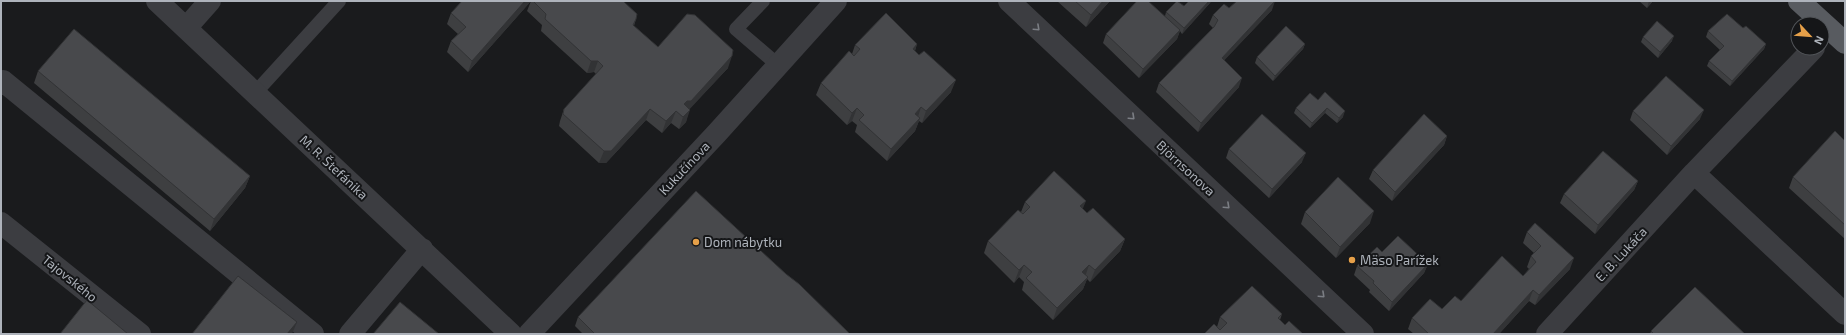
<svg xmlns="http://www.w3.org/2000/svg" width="1846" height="335" viewBox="0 0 1846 335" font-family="'Exo 2',sans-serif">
<rect width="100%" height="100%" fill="#1a1b1d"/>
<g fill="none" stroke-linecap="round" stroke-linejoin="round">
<path stroke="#3c3d41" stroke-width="14" d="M 763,1 L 736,29 L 778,65
M 255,93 L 339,1"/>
<path stroke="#3c3d41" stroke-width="22" d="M 157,1 L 511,334
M 1009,1 L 1363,334
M 186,28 L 210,1
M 1,84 L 3,81 L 313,334
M 1694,173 L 1845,314
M 1,223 L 140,334
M 350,334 L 422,249
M 529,334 L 717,133 L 836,1
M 1547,334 L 1694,173 L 1814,48"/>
<path stroke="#585b60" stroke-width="22" d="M 1799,1 L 1845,43"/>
</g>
<path fill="#3e3f41" d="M 531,1 L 468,72 L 447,52 L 451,41 L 458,34 L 447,24 L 451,13 Z
M 531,1 L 623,1 L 636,19 L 634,26 L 658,47 L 728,68 L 689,109 L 686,122 L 679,129 L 671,123 L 662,133 L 646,120 L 606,163 L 599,163 L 559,126 L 560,121 L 564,109 L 596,74 L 594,72 L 587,73 L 541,31 L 542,25 L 527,11 Z
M 1057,1 L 1110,1 L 1086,27 Z
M 1189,1 L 1211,1 L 1210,3 L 1182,34 L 1180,31 L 1177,39 L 1139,78 L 1103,43 L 1106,34 L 1165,16 L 1166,12 L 1184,6 Z
M 1639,1 L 1653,1 L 1647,8 Z
M 1229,8 L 1272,10 L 1224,60 L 1239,87 L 1198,132 L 1156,92 L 1159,83 L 1213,28 L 1209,24 L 1213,15 Z
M 1743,28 L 1766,44 L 1764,49 L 1730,86 L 1707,66 L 1709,61 L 1720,50 L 1706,37 L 1708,31 Z
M 1643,37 L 1672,41 L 1658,58 L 1641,42 Z
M 917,44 L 915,51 L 951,92 L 922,123 L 919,121 L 915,131 L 887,161 L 855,132 L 857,125 L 852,121 L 847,125 L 816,95 L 821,83 L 852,54 L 855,45 Z
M 1305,44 L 1303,49 L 1273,81 L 1255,63 L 1257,57 Z
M 38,71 L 250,176 L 245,188 L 210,231 L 34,83 Z
M 1318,100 L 1343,117 L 1337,123 L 1325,113 L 1310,128 L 1294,113 L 1296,108 Z
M 1633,111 L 1700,119 L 1667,155 L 1630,120 Z
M 1447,136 L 1444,145 L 1392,201 L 1369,179 L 1373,170 Z
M 1845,141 L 1845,239 L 1789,188 L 1793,177 Z
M 1229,149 L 1302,162 L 1269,198 L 1226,158 Z
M 1638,181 L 1634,190 L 1595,234 L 1560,203 L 1564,194 Z
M 1025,202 L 1083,209 L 1087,213 L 1125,239 L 1120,251 L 1090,282 L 1087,279 L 1083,289 L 1053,320 L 1022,290 L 1024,282 L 1019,277 L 1014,283 L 984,253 L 988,241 L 1021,212 Z
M 1305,212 L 1370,223 L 1336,258 L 1301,224 Z
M 1527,232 L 1570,269 L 1535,305 L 1529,301 L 1499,334 L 1414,334 L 1408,329 L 1412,318 L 1442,309 L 1461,301 L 1523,276 L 1529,269 L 1527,267 L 1531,256 L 1534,253 L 1523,243 Z
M 1382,252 L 1428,264 L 1424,273 L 1389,311 L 1369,292 L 1370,290 L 1354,275 L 1357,266 Z
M 1282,314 L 1280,320 L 1285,325 L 1303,334 L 1204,334 L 1217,327 L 1220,317 Z
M 578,317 L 850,334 L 583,334 L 575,326 Z
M 1651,331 L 1745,334 L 1650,334 Z"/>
<path fill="#323335" d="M 525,1 L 531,1 L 468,72 L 472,61 Z
M 1103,1 L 1110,1 L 1086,27 L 1091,15 Z
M 1209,1 L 1211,1 L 1210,3 L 1182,34 L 1184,28 Z
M 1275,1 L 1272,10 L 1218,67 L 1222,58 Z
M 1649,1 L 1653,1 L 1647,8 Z
M 1180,30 L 1177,39 L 1139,78 L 1143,69 Z
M 1674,36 L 1672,41 L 1658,58 L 1660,52 Z
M 917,44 L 913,56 L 913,49 Z
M 1305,44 L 1303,49 L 1273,81 L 1275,76 Z
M 1766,44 L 1764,49 L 1730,86 L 1732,81 Z
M 732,56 L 728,68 L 687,112 L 682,112 L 680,116 L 684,104 Z
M 591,61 L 598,61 L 594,72 L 587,73 Z
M 1242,78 L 1239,87 L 1198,132 L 1201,123 Z
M 956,80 L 951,92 L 922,123 L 926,111 Z
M 921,107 L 917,120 L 915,114 Z
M 857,108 L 852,121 L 847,125 L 852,113 Z
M 1327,108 L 1325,113 L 1310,128 L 1312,123 Z
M 650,109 L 646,120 L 606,163 L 599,163 L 604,151 Z
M 690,110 L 686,122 L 679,129 L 683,117 Z
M 1704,110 L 1700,119 L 1667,155 L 1671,146 Z
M 676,111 L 671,123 L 662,133 L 666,121 Z
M 1345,111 L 1343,117 L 1337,123 L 1339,118 Z
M 920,118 L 915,131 L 887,161 L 891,149 Z
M 1447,136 L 1444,145 L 1392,201 L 1395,192 Z
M 1306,153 L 1302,162 L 1269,198 L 1272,189 Z
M 250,176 L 245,188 L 210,231 L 214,219 Z
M 1638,181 L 1634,190 L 1595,234 L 1598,225 Z
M 1086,201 L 1081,213 L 1080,206 Z
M 1374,211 L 1370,223 L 1336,258 L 1340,247 Z
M 1125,239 L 1120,251 L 1090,282 L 1095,270 Z
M 1574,258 L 1570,269 L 1535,305 L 1539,295 Z
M 1428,264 L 1424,273 L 1389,311 L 1392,302 Z
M 1024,265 L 1019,277 L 1014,283 L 1019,270 Z
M 1089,265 L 1085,277 L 1082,272 Z
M 1088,277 L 1083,289 L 1053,320 L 1057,308 Z
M 1533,290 L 1529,301 L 1499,334 L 1493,334 Z
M 297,322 L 292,334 L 287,334 Z"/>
<path fill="#48494c" stroke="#323335" d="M 462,1 L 525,1 L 472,61 L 451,41 L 466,27 L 451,13 Z
M 533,1 L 623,1 L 637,14 L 636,19 L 633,25 L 658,47 L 687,14 L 695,15 L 733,50 L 732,56 L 691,101 L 687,101 L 684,104 L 690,110 L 683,117 L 676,111 L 666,121 L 650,109 L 611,151 L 604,151 L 563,114 L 564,109 L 603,66 L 598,61 L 591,61 L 545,19 L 546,14 Z
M 1075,1 L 1103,1 L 1091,15 Z
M 1137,1 L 1148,1 L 1180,30 L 1143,69 L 1106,34 Z
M 1177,1 L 1184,6 L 1189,1 L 1209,1 L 1184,28 L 1166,12 Z
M 1237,1 L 1275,1 L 1222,58 L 1242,78 L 1201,123 L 1159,83 L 1214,27 L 1218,20 L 1213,15 L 1224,4 L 1229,8 Z
M 886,13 L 917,44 L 913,49 L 919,55 L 924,51 L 956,80 L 926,111 L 921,107 L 915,114 L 920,118 L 891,149 L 859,120 L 864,115 L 857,108 L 852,113 L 821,83 L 849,51 L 854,56 L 860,49 L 855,45 Z
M 1727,14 L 1743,28 L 1746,26 L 1766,44 L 1732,81 L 1709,61 L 1724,46 L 1708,31 Z
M 1657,21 L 1674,36 L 1660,52 L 1643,37 Z
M 1286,26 L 1305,44 L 1275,76 L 1257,57 Z
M 74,29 L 250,176 L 214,219 L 38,71 Z
M 1666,76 L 1704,110 L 1671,146 L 1633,111 Z
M 1325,92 L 1345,111 L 1339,118 L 1327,108 L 1312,123 L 1296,108 L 1310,93 L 1318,100 Z
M 1262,114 L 1306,153 L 1272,189 L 1229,149 Z
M 1424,114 L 1447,136 L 1395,192 L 1373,170 Z
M 1835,131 L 1845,141 L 1845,225 L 1793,177 Z
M 1603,151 L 1638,181 L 1598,225 L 1564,194 Z
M 1054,171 L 1086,201 L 1080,206 L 1087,213 L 1093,208 L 1125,239 L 1095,270 L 1089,265 L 1082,272 L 1088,277 L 1057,308 L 1026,278 L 1032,272 L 1024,265 L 1019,270 L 988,241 L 1018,210 L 1023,214 L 1030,207 L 1025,202 Z
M 1338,177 L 1374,211 L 1340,247 L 1305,212 Z
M 696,191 L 786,274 L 799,284 L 850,334 L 595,334 L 578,317 Z
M 1535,223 L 1574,258 L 1539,295 L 1533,290 L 1493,334 L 1429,334 L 1412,318 L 1430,299 L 1442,309 L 1455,296 L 1461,301 L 1502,256 L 1523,276 L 1536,262 L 1531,256 L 1541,246 L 1527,232 Z
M 1398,236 L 1428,264 L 1392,302 L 1373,283 L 1374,281 L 1357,266 L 1377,247 L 1382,252 Z
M 238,276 L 297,322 L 287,334 L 192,334 Z
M 1252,286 L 1282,314 L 1278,318 L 1285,325 L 1289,321 L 1303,334 L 1204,334 L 1214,324 L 1220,330 L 1227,323 L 1220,317 Z
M 1695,287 L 1745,334 L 1654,334 L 1651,331 Z
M 87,300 L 128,334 L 60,334 Z
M 400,302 L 439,334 L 373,334 Z"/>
<defs><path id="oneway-chevron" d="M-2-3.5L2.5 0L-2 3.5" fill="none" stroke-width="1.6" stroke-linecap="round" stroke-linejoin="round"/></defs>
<g stroke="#7b7e84">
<use href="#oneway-chevron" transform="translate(1037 28) rotate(43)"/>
<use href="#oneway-chevron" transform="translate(1132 117) rotate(43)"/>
<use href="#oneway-chevron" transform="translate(1227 206) rotate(43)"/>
<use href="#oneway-chevron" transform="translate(1322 295) rotate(43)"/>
</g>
<g fill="#e6a049" stroke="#151618" stroke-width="1.5">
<circle cx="696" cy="242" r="4"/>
<circle cx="1352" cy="260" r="4"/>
</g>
<g text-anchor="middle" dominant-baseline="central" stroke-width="4" stroke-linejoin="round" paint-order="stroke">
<g font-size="13" fill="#aeb3bb" stroke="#151618">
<text transform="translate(334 167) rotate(43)">M. R. Štefánika</text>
<text transform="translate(684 168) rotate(-47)">Kukučínova</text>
<text transform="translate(1186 168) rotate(43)">Björnsonova</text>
<text transform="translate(1621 254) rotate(-47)">E. B. Lukáča</text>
<text transform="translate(70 278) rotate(39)">Tajovského</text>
</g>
<g font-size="13" fill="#aeb3bb" stroke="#151618" text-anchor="start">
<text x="704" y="242">Dom nábytku</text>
<text x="1360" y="260">Mäso Parížek</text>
</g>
</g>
<rect width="1846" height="335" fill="none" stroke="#aeb3bb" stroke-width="4"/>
<g transform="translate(1810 36) rotate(116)"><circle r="19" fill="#151618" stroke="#525559"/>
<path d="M0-3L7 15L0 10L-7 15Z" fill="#e6a049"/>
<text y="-6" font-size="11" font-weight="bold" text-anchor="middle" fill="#aeb3bb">N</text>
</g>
</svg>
